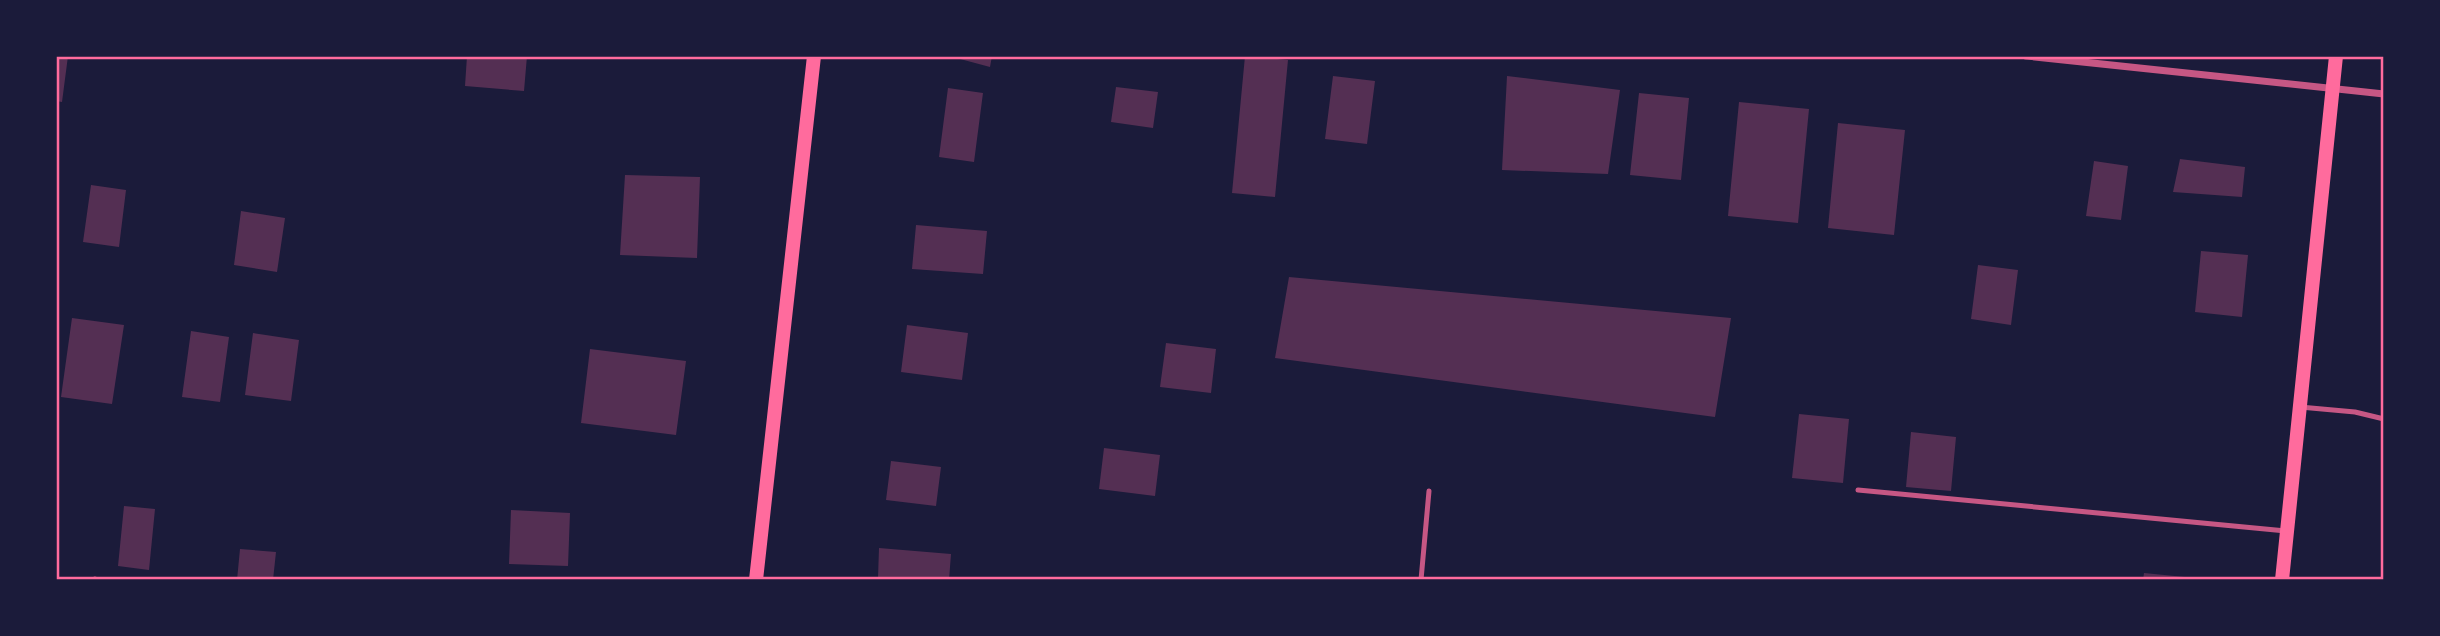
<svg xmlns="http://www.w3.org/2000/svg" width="2440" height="636" viewBox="0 0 2440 636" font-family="'Work Sans',sans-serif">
<rect width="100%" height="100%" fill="#1b1b3a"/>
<path fill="#542f53" d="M 56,56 L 68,56 L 62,102 L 56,101 Z
M 467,56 L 527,56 L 524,91 L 465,86 Z
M 949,56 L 992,56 L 990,67 Z
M 1245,56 L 1288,60 L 1275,197 L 1232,193 Z
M 1333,76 L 1375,81 L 1367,144 L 1325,139 Z
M 1507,76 L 1620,90 L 1608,174 L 1502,170 Z
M 1116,87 L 1158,92 L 1153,128 L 1111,122 Z
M 948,88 L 983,93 L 974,162 L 939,157 Z
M 1639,93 L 1689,98 L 1681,180 L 1630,175 Z
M 1739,102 L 1809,109 L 1798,223 L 1728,216 Z
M 1838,123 L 1905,130 L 1894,235 L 1828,228 Z
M 2180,159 L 2245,167 L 2242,197 L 2173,192 Z
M 2094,161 L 2128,166 L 2121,220 L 2086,216 Z
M 625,175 L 700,177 L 697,258 L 620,255 Z
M 91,185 L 126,190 L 119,247 L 83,242 Z
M 241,211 L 285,218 L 277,272 L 234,265 Z
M 916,225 L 987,231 L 983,274 L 912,269 Z
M 2201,251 L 2248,255 L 2242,317 L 2195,312 Z
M 1978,265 L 2018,270 L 2011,325 L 1971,319 Z
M 1289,277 L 1731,318 L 1715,417 L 1275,358 Z
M 72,318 L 124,325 L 112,404 L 61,397 Z
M 907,325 L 968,333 L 962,380 L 901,372 Z
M 191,331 L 229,337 L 220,402 L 182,397 Z
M 253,333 L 299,340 L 291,401 L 245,395 Z
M 1166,343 L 1216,349 L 1211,393 L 1160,387 Z
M 590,349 L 686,361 L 676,435 L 581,423 Z
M 1799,414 L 1849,419 L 1843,483 L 1792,478 Z
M 1911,432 L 1956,437 L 1951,491 L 1906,487 Z
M 1104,448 L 1160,455 L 1155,496 L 1099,489 Z
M 891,461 L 941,467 L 936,506 L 886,500 Z
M 124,506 L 155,509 L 149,570 L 118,566 Z
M 511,510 L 570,513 L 568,566 L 509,564 Z
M 879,548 L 951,554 L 949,580 L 878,578 Z
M 240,549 L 276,552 L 273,580 L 237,580 Z
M 2144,573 L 2195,578 L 2195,580 L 2143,580 Z"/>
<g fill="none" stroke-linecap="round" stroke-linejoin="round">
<path stroke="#c65784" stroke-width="5" d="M 2300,407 L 2355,412 L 2384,419
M 1858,490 L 2286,531
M 95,579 L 97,580
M 1421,580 L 1429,491"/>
<path stroke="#c65784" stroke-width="7" d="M 2026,56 L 2384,94"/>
<path stroke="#ff6b9d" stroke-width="14" d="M 756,580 L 814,56
M 2282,580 L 2336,56"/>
</g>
<rect width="2440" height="636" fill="none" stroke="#1b1b3a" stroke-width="116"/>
<rect x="58" y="58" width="2324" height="520" fill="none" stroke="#ff6b9d" stroke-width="2.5"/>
</svg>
